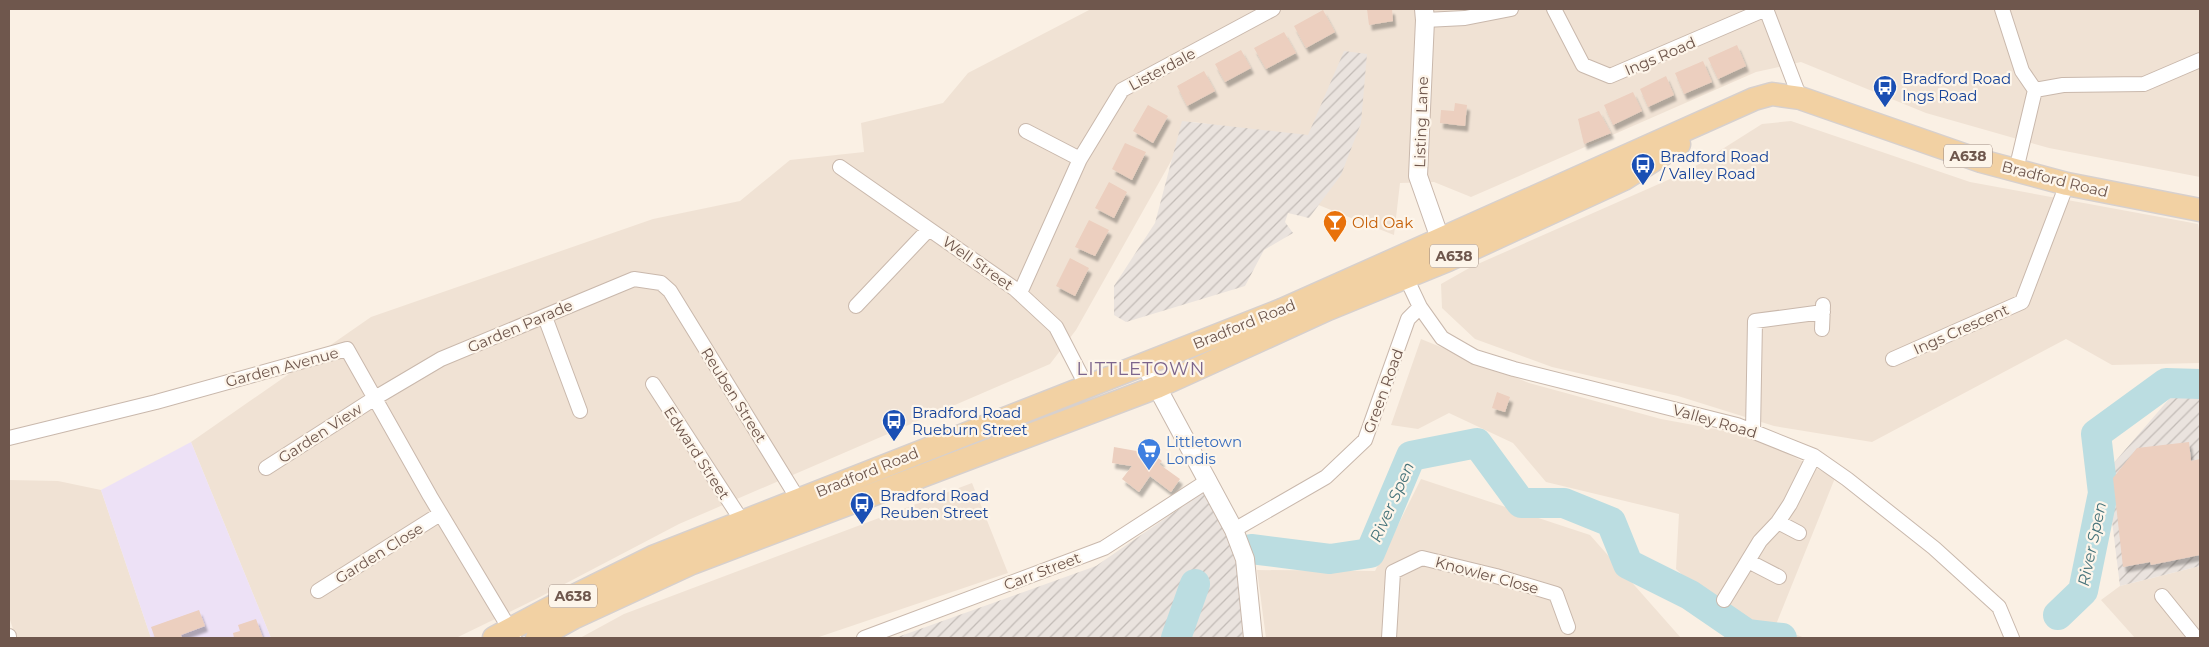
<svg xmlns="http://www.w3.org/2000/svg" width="2209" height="647" viewBox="0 0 2209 647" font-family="Montserrat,sans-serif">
<defs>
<pattern id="industrial-furrows" width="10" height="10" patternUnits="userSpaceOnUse" patternTransform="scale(1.25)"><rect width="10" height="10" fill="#eae3de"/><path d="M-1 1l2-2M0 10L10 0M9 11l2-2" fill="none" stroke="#c2bbb6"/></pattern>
<filter id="shadow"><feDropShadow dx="3" dy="5.5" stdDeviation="1" flood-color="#0004"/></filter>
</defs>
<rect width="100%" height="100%" fill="#faf0e4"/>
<path fill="#f0e2d4" d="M 1091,9 L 2200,9 L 2200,177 L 2049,148 L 1926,113 L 1801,62 L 1756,72 L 1471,197 L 1434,182 L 1400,183 L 1394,235 L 1316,204 L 1340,142 L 1193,122 L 1076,330 L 1050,364 L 679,524 L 536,599 L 456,638 L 271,638 L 191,442 L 371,317 L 653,219 L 740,201 L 790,160 L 864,152 L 861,123 L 943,103 L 968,73 Z
M 1791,121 L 1970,182 L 2198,224 L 2200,236 L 2200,363 L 2112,365 L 2066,339 L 1872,442 L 1774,426 L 1678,396 L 1552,367 L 1475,339 L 1442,308 L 1441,284 L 1471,267 L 1686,172 L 1762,124 Z
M 1421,339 L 1529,383 L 1661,419 L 1753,436 L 1835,478 L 1775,627 L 1805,638 L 1737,638 L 1717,607 L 1676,569 L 1679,514 L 1546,482 L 1513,443 L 1449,413 L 1418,429 L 1391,425 Z
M 1421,479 L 1590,535 L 1681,638 L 1266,638 L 1257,570 L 1375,571 Z
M 9,480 L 58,481 L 101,490 L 151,638 L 16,638 L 9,617 Z
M 972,483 L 1008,573 L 816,638 L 580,638 L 624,614 Z
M 2200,566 L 2200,638 L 2135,638 L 2101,600 L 2120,586 Z"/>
<path fill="url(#industrial-furrows)" d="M 1344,51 L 1367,54 L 1361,123 L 1341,175 L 1309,218 L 1288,213 L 1285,222 L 1293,233 L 1264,250 L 1245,286 L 1126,322 L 1114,315 L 1114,286 L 1155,223 L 1182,121 L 1308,135 Z
M 2200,374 L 2200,566 L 2120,586 L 2106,472 L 2176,391 Z
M 1205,491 L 1229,542 L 1239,572 L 1243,638 L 895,638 L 1096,566 Z"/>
<path fill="#ede1f6" d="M 191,442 L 271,638 L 151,638 L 101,490 Z"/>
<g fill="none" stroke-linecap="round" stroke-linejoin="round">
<path stroke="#bbdde1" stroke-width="30" d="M 1251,549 L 1330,559 L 1370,553 L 1411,456 L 1477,443 L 1521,503 L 1564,503 L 1611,522 L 1628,564 L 1690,595 L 1747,634 L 1782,638
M 2058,615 L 2083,591 L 2103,493 L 2096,434 L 2166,383 L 2200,384
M 1176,638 L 1195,584"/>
</g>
<path fill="#eccfbf" filter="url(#shadow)" d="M 1367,9 L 1392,9 L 1393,21 L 1369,25 Z
M 1323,10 L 1335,32 L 1306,48 L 1294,26 Z
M 1284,32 L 1296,53 L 1266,69 L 1254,48 Z
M 1737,45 L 1746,66 L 1718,79 L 1708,58 Z
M 1241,50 L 1251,68 L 1225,82 L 1215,64 Z
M 1703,61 L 1712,82 L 1684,94 L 1675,73 Z
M 1204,71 L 1215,91 L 1187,106 L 1177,86 Z
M 1666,76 L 1674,95 L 1648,107 L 1640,89 Z
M 1633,92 L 1642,111 L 1613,125 L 1604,105 Z
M 1455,103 L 1467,105 L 1465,126 L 1440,123 L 1441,110 L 1454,111 Z
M 1148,105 L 1168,116 L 1153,143 L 1133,131 Z
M 1599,111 L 1611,133 L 1584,144 L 1578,119 Z
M 1125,143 L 1146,152 L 1132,180 L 1112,169 Z
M 1109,182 L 1127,192 L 1114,218 L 1095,208 Z
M 1089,220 L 1109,230 L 1095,256 L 1075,247 Z
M 1070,258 L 1089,268 L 1075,296 L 1056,286 Z
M 1497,392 L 1510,397 L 1505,412 L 1492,408 Z
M 2189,442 L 2191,461 L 2200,459 L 2200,555 L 2151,565 L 2150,562 L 2123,567 L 2113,478 L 2137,448 Z
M 1114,447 L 1142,452 L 1145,448 L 1162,461 L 1159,464 L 1180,479 L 1171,492 L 1150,476 L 1139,492 L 1122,479 L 1132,466 L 1112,463 Z
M 199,610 L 205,626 L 181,635 L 182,638 L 155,638 L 151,627 Z
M 256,619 L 263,638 L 234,638 L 233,633 L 240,631 L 238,625 Z"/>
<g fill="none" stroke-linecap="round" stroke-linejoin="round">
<g stroke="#c9b8ac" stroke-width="16">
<path id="minor" d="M 1554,9 L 1583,65 L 1610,76 L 1766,9
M 1766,9 L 1800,98
M 2002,9 L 2022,71 L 2035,90 L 2016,170
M 1425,20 L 1465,18 L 1511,9
M 2035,90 L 2063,85 L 2144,84 L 2200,60
M 1026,131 L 1080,159
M 840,167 L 1015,289 L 1056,327 L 1086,385
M 1403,271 L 1420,307 L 1442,338 L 1475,357 L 1514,369 L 1737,425 L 1814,456 L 1847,479 L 1934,548 L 1999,607 L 2012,638
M 1020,293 L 1080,159 L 1122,90 L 1273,9
M 856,306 L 929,229
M 545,317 L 580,411
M 1822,329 L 1823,305
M 1893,359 L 2022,302 L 2067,184
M 653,384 L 742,521
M 1753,431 L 1755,321 L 1823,312
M 9,438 L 156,402 L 347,349 L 430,496 L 514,636
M 266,468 L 375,398 L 441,359 L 634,279 L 661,283 L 670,291 L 798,499
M 1778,522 L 1799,533
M 1234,530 L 1326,477 L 1365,440 L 1408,319 L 1420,307
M 1748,561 L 1779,577
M 318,591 L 440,514
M 2162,596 L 2196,638
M 1724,600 L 1760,541 L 1778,522 L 1790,504 L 1814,456
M 9,636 L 9,638
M 864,638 L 1104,548 L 1209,480
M 1389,638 L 1393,572 L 1422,558 L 1496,576 L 1556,594 L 1568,627"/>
</g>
<g stroke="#c9b8ac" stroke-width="20">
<path id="tertiary" d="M 1424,9 L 1425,20 L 1418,176 L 1444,250
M 1144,363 L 1234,530 L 1245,559 L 1253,638"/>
</g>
<g stroke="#d7d0cd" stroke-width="25">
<path id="primary" d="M 494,638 L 552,607 L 653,557 L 1282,310 L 1754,99 L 1772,94 L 1800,98 L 1981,161 L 2067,184 L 2200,210
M 537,638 L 573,618 L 692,563 L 1157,387 L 1328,309 L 1448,260 L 1624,179 L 1679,144"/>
</g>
<use href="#minor" stroke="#fff" stroke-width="14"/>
<use href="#tertiary" stroke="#fff" stroke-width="18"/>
<use href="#primary" stroke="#f2d1a3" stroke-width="22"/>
</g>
<defs>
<g id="bus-pin" transform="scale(1.25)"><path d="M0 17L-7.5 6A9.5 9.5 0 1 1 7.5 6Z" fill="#1a4fb4" stroke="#fdf5ea"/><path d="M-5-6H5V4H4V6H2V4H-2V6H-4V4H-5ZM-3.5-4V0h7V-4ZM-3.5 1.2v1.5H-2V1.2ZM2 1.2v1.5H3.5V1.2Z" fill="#fff"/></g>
<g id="bar-pin" transform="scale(1.25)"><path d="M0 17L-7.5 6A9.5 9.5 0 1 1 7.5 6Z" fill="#e8710a" stroke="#fdf5ea"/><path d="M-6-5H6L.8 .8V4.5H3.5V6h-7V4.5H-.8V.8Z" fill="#fff"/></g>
<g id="supermarket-pin" transform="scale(1.25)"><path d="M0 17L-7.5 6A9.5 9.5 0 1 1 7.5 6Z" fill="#3f7fe0" stroke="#fdf5ea"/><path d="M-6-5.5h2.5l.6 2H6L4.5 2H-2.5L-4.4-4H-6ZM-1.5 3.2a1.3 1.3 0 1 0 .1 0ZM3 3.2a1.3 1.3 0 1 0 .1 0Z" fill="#fff"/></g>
</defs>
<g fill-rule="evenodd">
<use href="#bus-pin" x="1885" y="87"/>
<use href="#bus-pin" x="1643" y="165"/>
<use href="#bar-pin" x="1335" y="222"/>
<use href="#bus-pin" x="894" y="421"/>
<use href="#supermarket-pin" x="1149" y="450"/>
<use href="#bus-pin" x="862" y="504"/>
</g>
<g text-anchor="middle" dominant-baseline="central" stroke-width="4.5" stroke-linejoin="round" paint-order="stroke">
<g fill="#fdf5ea" stroke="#9a867c" stroke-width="1">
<rect x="1944" y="144.5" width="48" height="23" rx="4"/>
<rect x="1430" y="244.5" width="48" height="23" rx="4"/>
<rect x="549" y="584.5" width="48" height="23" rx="4"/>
</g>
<g font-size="14" font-weight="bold" fill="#6f574d">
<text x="1968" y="156">A638</text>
<text x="1454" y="256">A638</text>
<text x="573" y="596">A638</text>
</g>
<g font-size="15" fill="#6f574d" stroke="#fdf5ea">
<text transform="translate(1660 56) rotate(-23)">Ings Road</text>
<text transform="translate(1162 69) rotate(-28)">Listerdale</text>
<text transform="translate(1421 122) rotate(-88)">Listing Lane</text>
<text transform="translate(2055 179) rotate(14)">Bradford Road</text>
<text transform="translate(978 263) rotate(35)">Well Street</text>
<text transform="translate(1244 324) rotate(-22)">Bradford Road</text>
<text transform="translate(520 326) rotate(-23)">Garden Parade</text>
<text transform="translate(1961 329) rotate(-24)">Ings Crescent</text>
<text transform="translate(282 367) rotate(-15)">Garden Avenue</text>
<text transform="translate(1383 391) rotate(-70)">Green Road</text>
<text transform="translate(734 395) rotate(58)">Reuben Street</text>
<text transform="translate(1715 421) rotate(16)">Valley Road</text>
<text transform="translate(320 433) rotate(-33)">Garden View</text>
<text transform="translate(697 453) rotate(57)">Edward Street</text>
<text transform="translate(867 472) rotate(-22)">Bradford Road</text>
<text transform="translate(379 553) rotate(-32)">Garden Close</text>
<text transform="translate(1042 571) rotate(-21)">Carr Street</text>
<text transform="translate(1487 575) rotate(15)">Knowler Close</text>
</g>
<g font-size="15" fill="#164399" stroke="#fdf5ea" text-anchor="start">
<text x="1902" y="78">Bradford Road<tspan x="1902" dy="17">Ings Road</tspan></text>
<text x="1660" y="156">Bradford Road<tspan x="1660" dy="17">/ Valley Road</tspan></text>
<text x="912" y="412">Bradford Road<tspan x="912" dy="17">Rueburn Street</tspan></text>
<text x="880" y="495">Bradford Road<tspan x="880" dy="17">Reuben Street</tspan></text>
</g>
<g font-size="15" fill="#c56008" stroke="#fdf5ea" text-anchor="start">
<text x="1352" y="222">Old Oak</text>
</g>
<g font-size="15" fill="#366cbe" stroke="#fdf5ea" text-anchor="start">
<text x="1166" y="441">Littletown<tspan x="1166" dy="17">Londis</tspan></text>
</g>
<g font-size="16" font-style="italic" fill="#46737a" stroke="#fdf5ea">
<text transform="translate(1392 502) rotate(-66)">River Spen</text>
<text transform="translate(2092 544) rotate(-78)">River Spen</text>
</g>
<g font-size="18" letter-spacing="1" fill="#7c658c" stroke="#fdf5ea">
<text x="1141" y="369">LITTLETOWN</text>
</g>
</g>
<rect width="2209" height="647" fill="none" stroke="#6f574d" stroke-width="20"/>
</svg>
